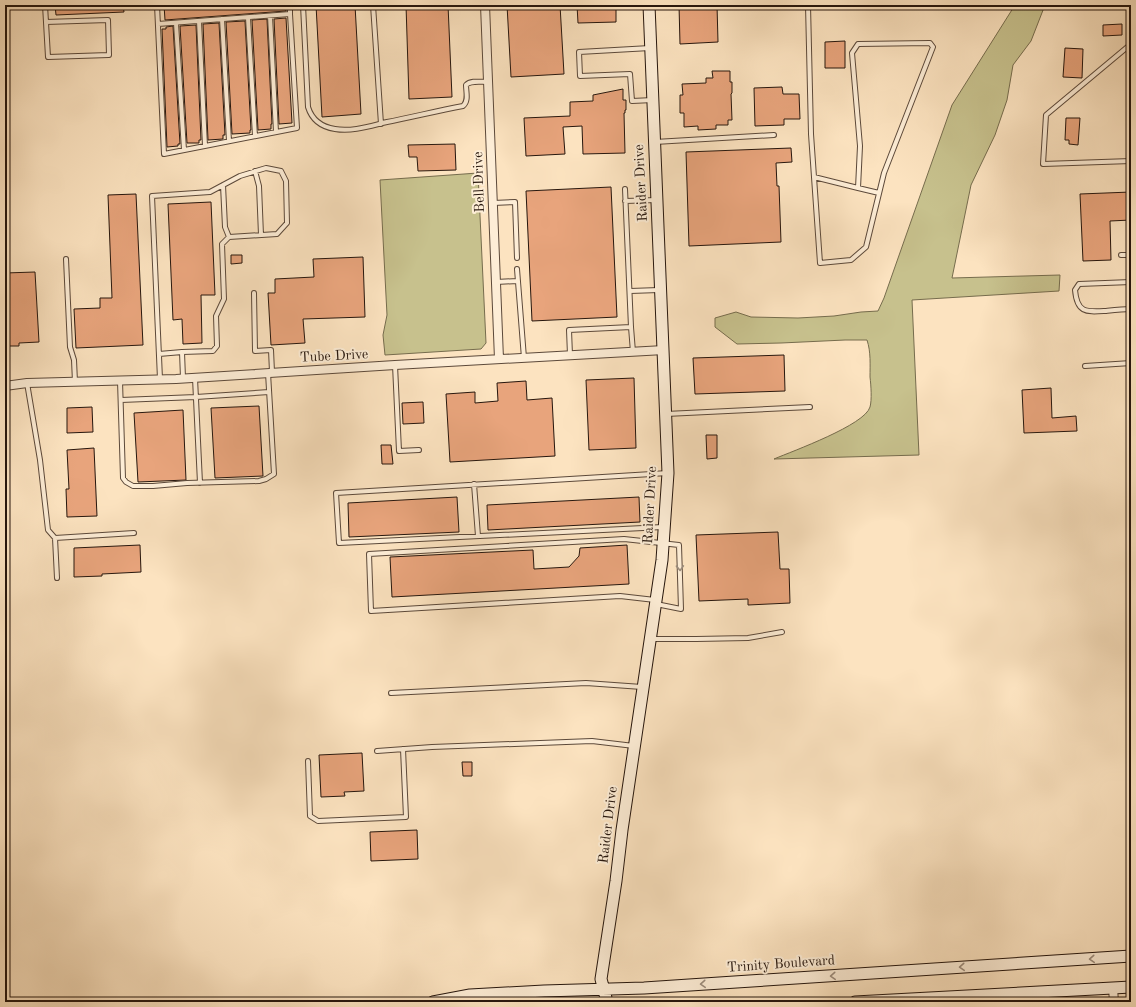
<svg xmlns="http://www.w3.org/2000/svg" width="1136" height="1007" viewBox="0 0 1136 1007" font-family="'Old Standard TT',serif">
<rect width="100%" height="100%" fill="#fce3c0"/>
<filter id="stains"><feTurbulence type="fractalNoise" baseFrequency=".005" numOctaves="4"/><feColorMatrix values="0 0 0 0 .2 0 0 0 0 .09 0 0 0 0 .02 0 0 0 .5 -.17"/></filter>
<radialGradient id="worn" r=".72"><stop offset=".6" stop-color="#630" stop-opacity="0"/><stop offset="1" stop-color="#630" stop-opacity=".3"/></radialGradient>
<path fill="#c7c18d" stroke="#766c4d" d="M 1015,5 L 1045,5 L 1031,41 L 1013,65 L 1007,100 L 995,135 L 971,185 L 952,278 L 1060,275 L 1059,291 L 912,300 L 919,455 L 774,459 C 793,451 865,425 870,407 C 872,400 871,385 870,377 C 870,365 871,352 867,340 L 845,340 L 781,343 L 737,344 L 715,327 L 715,318 L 736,312 L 751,317 L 798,318 L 834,316 L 861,312 L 878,311 L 884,298 L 952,105 Z
M 478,173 L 486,343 L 481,349 L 385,355 L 383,335 L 387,315 L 380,180 Z"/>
<path fill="#e8a47c" stroke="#26160d" d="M 55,5 L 123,5 L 124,12 L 56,15 Z
M 164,5 L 286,5 L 286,11 L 165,20 Z
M 316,5 L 355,5 L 361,114 L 322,117 Z
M 406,5 L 448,5 L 452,97 L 409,99 Z
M 507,5 L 560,5 L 564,74 L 511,77 Z
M 577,5 L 616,5 L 616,22 L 578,23 Z
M 679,5 L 717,5 L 718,42 L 680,44 Z
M 286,18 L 292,123 L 279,124 L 274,19 Z
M 267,19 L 272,124 L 271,124 L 271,129 L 258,130 L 252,20 Z
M 245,21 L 251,130 L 250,130 L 250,133 L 232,134 L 226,22 Z
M 219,23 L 225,135 L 223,135 L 223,139 L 208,140 L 203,24 Z
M 1122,24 L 1122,35 L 1103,36 L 1103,25 Z
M 196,25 L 201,140 L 199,140 L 199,143 L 187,143 L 180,26 Z
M 173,26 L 180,144 L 178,144 L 178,146 L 167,147 L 162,29 L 166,29 L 166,27 Z
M 845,41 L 845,68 L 825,68 L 825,42 Z
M 1065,48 L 1083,49 L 1082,78 L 1063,77 Z
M 712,71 L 730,71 L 730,82 L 732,82 L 732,93 L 731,94 L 732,120 L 728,120 L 728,125 L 716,125 L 716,129 L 698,130 L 698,126 L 684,127 L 684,113 L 680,113 L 680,95 L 683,95 L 682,84 L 706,83 L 706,78 L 713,78 Z
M 782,87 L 783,94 L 799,94 L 800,119 L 784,119 L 784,125 L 755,126 L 754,88 Z
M 623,89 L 623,100 L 626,100 L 626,110 L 625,110 L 625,113 L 624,113 L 625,153 L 583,154 L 582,126 L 563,127 L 565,154 L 526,156 L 524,118 L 570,116 L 570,102 L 593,101 L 593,95 Z
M 1066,118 L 1080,118 L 1078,145 L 1069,144 L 1069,140 L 1065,140 Z
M 455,144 L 456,170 L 418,171 L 417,157 L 409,157 L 408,145 Z
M 791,148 L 792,162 L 776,163 L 777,186 L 779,186 L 781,242 L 689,246 L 686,152 Z
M 611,187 L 617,317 L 532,321 L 526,191 Z
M 1131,192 L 1131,220 L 1110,221 L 1111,260 L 1083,261 L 1080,194 Z
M 136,194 L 143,345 L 76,348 L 74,309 L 100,308 L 100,298 L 112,298 L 108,195 Z
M 211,202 L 215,295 L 201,295 L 202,343 L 183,344 L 182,319 L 173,320 L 168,204 Z
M 231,255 L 242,255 L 242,263 L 231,264 Z
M 363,257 L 365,317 L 303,319 L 305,343 L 271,345 L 268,293 L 275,293 L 275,279 L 314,277 L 313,259 Z
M 35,272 L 39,342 L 19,343 L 19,346 L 9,346 L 8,344 L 5,344 L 5,273 Z
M 784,355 L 785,391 L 695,394 L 693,358 Z
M 634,378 L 636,448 L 589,450 L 586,380 Z
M 526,381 L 527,400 L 552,398 L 555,456 L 450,462 L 446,394 L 475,392 L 475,403 L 498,401 L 497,383 Z
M 1051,388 L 1052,418 L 1076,416 L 1077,431 L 1024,433 L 1022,390 Z
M 423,402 L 424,423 L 403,424 L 402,403 Z
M 259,406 L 263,476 L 215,478 L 211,408 Z
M 92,407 L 93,432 L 67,433 L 67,408 Z
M 183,410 L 186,480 L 138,482 L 134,413 Z
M 706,435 L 717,435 L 717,458 L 707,459 Z
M 381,445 L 391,445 L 393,464 L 382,464 Z
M 94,448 L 97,516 L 67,517 L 66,489 L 69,489 L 67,450 Z
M 457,497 L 459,532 L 349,537 L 348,503 Z
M 639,497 L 640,522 L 488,530 L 487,505 Z
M 778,532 L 780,569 L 789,569 L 790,603 L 748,605 L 748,599 L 699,601 L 696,535 Z
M 140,545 L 141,572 L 102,574 L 102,576 L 74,577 L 74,548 Z
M 627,545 L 629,584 L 392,597 L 390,557 L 533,550 L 534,569 L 569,567 L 579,556 L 580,548 Z
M 362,753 L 364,791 L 344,792 L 345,796 L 321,797 L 319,755 Z
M 462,762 L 472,762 L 472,776 L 463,776 Z
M 417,830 L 418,859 L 371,861 L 370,832 Z"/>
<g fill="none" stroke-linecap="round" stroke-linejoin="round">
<g stroke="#5c493a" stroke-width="6">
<path id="lane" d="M 45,5 L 48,57 L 109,55 L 108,20 L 46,22
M 157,5 L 164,154 L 297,128 L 290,14 L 158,24
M 290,5 L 290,14
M 303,5 L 308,107 C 312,120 322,127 335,129 C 352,132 370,126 387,122 C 412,117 437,111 463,106 C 469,101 466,92 466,85 C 471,80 480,82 488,82
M 373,5 L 381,124
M 808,5 L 811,134 L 820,263 L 851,260 L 866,247 L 884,173 L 933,47 L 930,43 L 858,44 L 852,53 L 860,146 L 858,188 L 879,193
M 270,16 L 276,132
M 248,18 L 255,136
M 222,19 L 229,141
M 199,21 L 205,146
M 176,23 L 184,150
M 1131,44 L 1046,115 L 1043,164 L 1131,161
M 650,48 L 579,52 L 580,76 L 630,74 L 632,101 L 653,100
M 655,142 L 774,135
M 255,171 L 259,186 L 261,235
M 814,177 L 858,188
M 223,185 L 225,227 L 229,237
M 625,189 L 631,327
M 625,201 L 657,200
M 493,203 L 515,202 L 517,258
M 1121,255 L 1131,255
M 66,259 L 70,347 L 74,360 L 75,382
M 517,269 L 524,358
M 496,282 L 518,281
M 1131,282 L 1079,284 L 1075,290 C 1077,313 1086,312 1105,311 C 1114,310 1122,309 1131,309
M 630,291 L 659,290
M 254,293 L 255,351 L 271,350 L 272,372
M 159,354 L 182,352 L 183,378
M 570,355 L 569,330 L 631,327 L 633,352
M 395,365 L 399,451 L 419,450
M 1085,366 L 1131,363
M 195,378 L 200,483
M 160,379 L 152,196 L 210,192 L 240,176 L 266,168 L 281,171 L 286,181 L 287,223 L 277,234 L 229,237 L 222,244 L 224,299 L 216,316 L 217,346 L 213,351 L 182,352
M 120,381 L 123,478 L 126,482 L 133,486 L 153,486 L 187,483 L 259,481 L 266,479 L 274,474 L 268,373
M 27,383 L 40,460 L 48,530 L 55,538 L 134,533
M 121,400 L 196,397 L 269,392
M 666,414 L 810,407
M 474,484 L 478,536
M 663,527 L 339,543 L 336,493 L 668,473
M 55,538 L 57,578
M 655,600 L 620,596 L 371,611 L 369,554 L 624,539 L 679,545 L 681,609 L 656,604
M 650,639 L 696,639 L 748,638 L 782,632
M 391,693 L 586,683 L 642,687
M 377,751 L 432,747 L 592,741 L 634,746
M 308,761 L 310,816 L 318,821 L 406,817 L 403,749"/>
</g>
<g stroke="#5c493a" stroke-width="10">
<path id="street" d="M 485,5 L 499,359
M 5,386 L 27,383 L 176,379 L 395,365 L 664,350
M 1113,988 L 1114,1002"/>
</g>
<g stroke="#26160d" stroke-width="13">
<path id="secondary" d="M 433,1002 L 470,995 L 544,991 L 644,988 L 1131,956
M 607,1002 L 601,979 L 616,881 L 622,830 L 662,560 L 668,473 L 649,5
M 855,1002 L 1131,987"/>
</g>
<use href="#lane" stroke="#fdedd6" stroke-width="4"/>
<use href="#street" stroke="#fdedd6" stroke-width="8"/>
<use href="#secondary" stroke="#fdedd6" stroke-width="11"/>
</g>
<defs><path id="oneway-chevron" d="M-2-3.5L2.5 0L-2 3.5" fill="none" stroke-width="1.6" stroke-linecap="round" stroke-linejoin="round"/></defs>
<g stroke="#9c8c7c">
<use href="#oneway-chevron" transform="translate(680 568) rotate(88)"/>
<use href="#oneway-chevron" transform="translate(1092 959) rotate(176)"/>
<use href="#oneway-chevron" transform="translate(962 967) rotate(176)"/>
<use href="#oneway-chevron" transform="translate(833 976) rotate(176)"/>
<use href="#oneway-chevron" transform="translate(703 984) rotate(176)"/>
</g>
<g text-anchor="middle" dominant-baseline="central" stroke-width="4" stroke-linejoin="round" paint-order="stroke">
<g font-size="14" fill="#26160d" stroke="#fdedd6">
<text transform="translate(479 182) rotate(-92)">Bell Drive</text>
<text transform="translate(641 183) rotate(-93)">Raider Drive</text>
<text transform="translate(334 356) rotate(-3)">Tube Drive</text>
<text transform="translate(650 505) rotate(-87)">Raider Drive</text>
<text transform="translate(608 825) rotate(-83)">Raider Drive</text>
<text transform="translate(781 964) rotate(-4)">Trinity Boulevard</text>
</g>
</g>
<rect width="1136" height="1007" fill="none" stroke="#fce3c0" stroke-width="20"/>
<rect x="6" y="6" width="1124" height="995" fill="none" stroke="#26160d" stroke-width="2"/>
<rect x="10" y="10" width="1116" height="987" fill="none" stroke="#26160d"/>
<rect width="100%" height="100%" filter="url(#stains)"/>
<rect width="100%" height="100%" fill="url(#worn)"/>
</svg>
